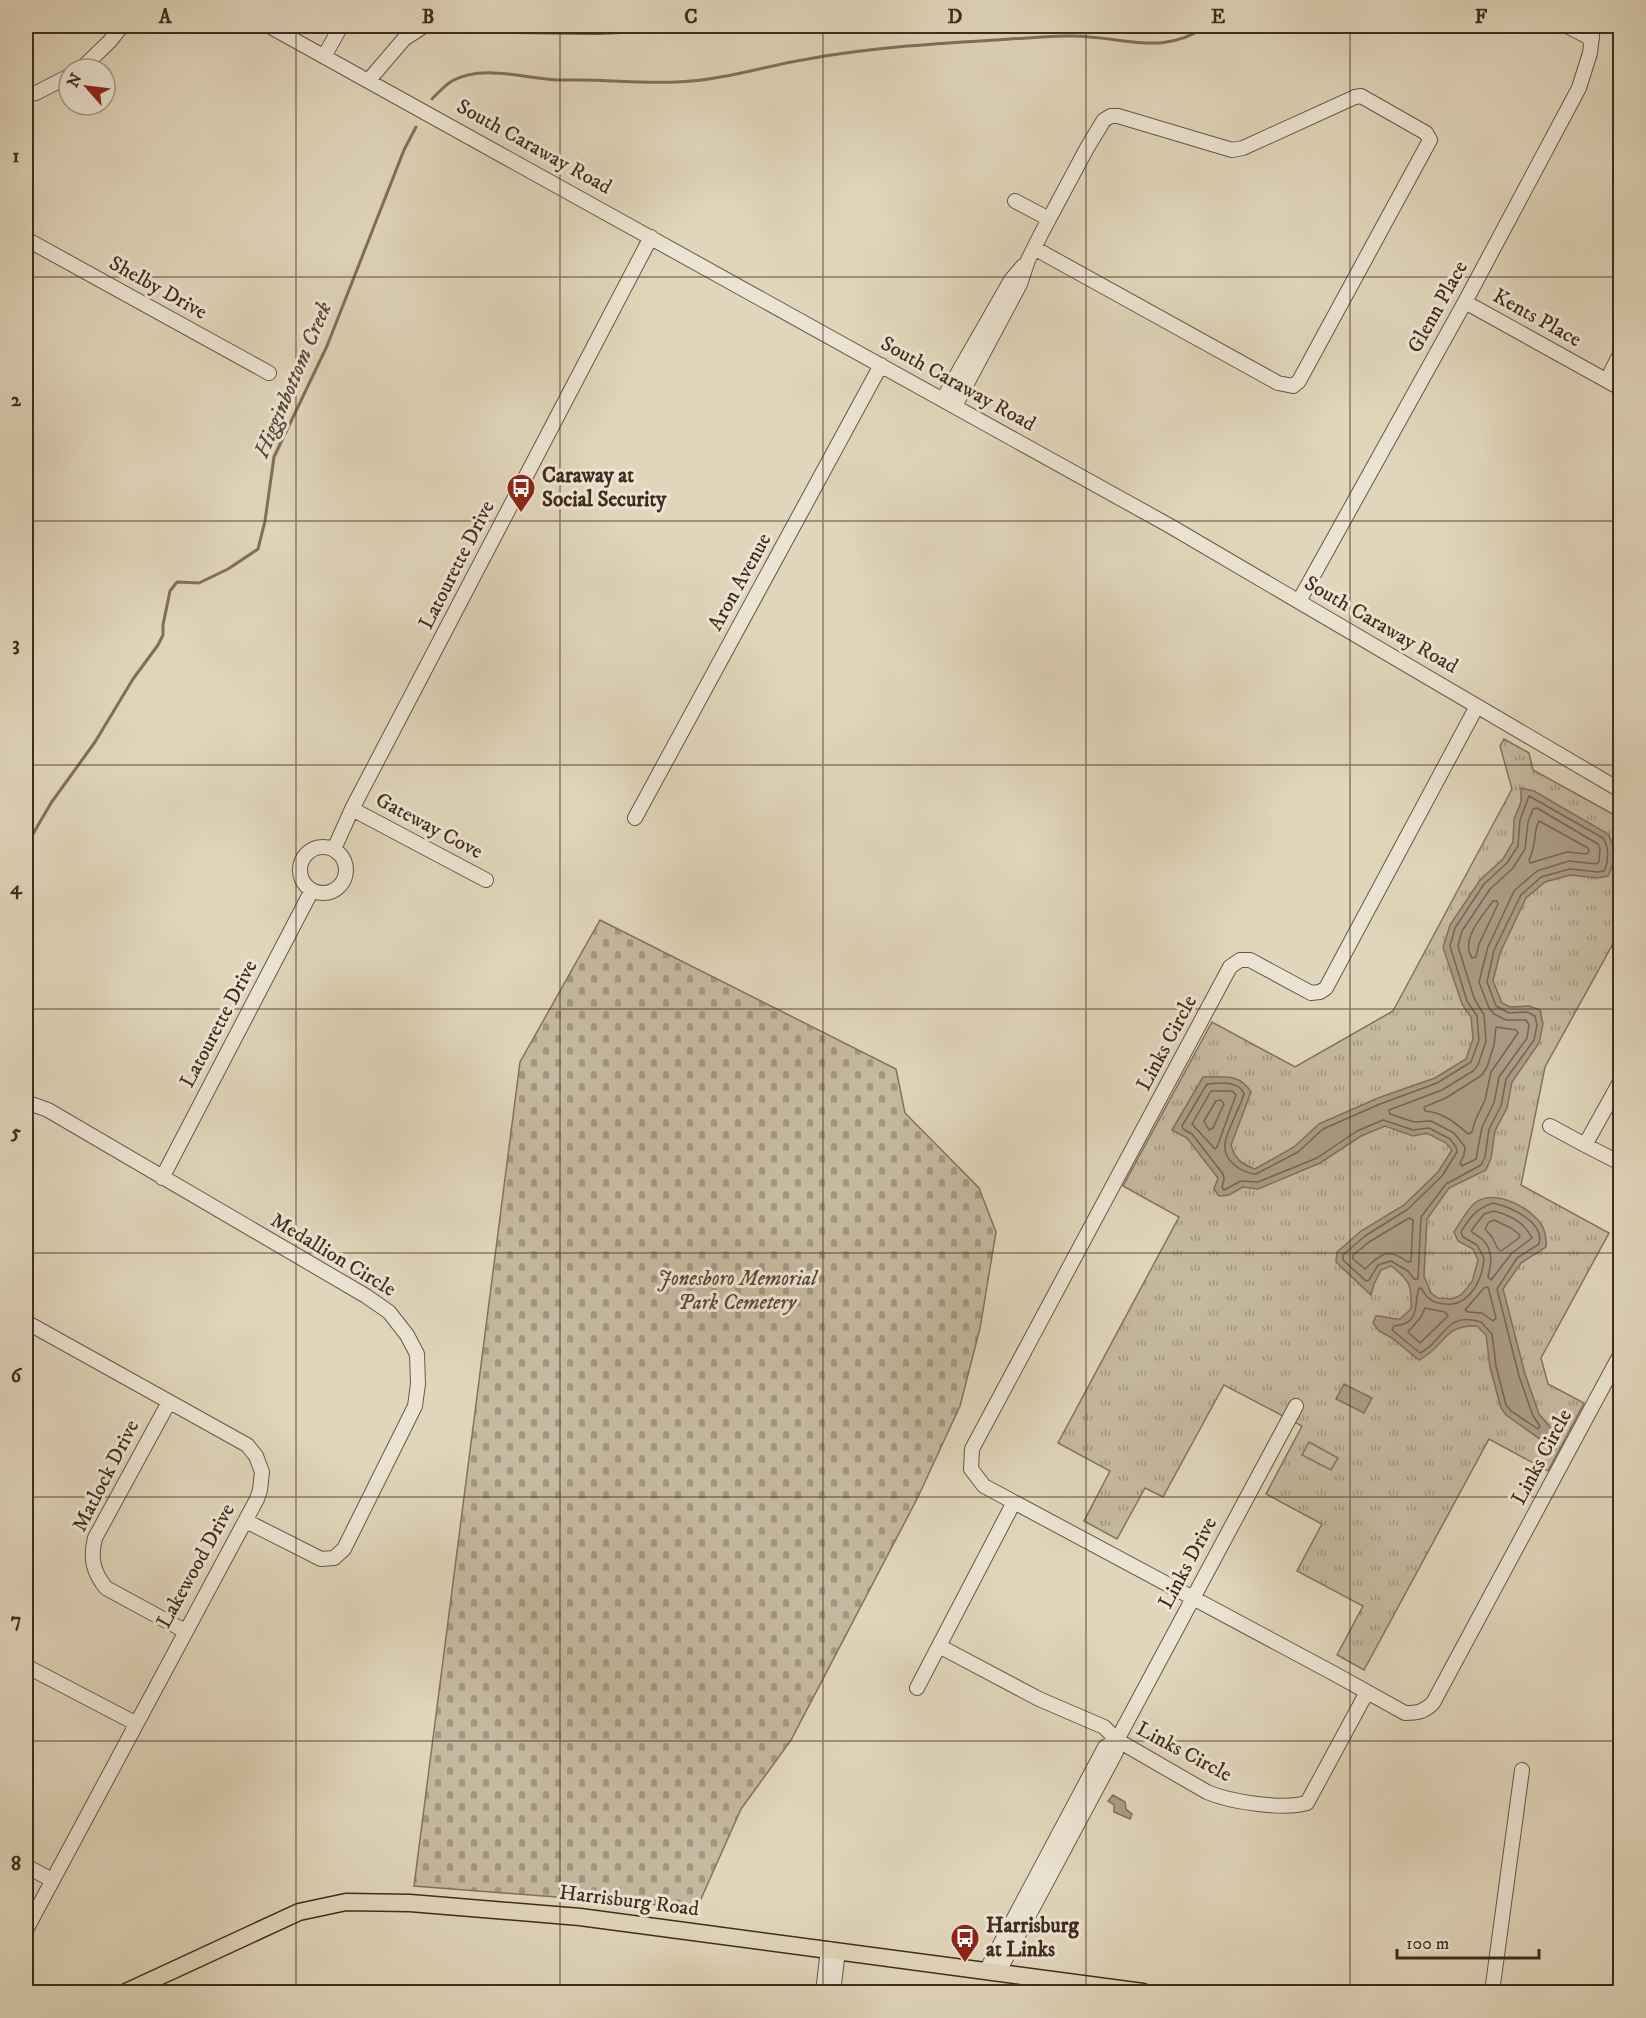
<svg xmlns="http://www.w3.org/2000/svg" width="1646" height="2018" viewBox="0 0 1646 2018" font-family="'IM FELL DW Pica',serif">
<defs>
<pattern id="grass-tufts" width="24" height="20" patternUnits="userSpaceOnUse" patternTransform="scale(1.5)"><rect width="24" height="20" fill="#c6b9a0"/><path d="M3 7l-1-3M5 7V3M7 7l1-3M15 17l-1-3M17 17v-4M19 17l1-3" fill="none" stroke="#a29782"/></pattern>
<pattern id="cemetery-stones" width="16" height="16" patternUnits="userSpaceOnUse" patternTransform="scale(1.5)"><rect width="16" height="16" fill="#c6b9a0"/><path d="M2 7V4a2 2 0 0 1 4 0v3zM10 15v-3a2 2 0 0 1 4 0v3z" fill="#a29782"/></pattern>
</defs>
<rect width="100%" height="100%" fill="#e1d6bb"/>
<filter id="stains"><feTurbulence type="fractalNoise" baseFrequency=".00333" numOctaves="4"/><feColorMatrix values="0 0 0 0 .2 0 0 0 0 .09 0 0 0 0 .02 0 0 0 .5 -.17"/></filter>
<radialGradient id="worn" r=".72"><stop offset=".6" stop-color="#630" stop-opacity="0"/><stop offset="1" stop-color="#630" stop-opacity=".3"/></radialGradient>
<path fill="url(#grass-tufts)" stroke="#84725f" stroke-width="1.5" d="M 1504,739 L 1529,753 L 1533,770 L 1620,818 L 1620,931 L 1545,1067 L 1521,1185 L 1609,1233 L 1541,1358 L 1548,1384 L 1584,1403 L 1548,1471 L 1489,1439 L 1364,1670 L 1337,1655 L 1363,1606 L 1297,1571 L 1322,1524 L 1266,1494 L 1302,1426 L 1224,1385 L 1163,1497 L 1145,1488 L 1117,1539 L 1084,1521 L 1110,1471 L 1058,1443 L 1179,1217 L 1123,1186 L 1212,1022 L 1295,1067 L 1393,1011 L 1512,789 L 1500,746 Z"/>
<path fill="url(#cemetery-stones)" stroke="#84725f" stroke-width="1.5" d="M 600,920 L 896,1069 L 905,1113 L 979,1188 L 996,1232 L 980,1328 L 960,1406 L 918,1497 L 791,1740 L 741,1809 L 697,1908 L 414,1886 L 520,1062 Z"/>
<path fill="#c6b9a0" stroke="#84725f" stroke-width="1.5" d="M 1309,1442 L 1338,1458 L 1331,1470 L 1302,1455 Z"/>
<path fill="#ab9c86" stroke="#816f5c" stroke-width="1.5" d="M 1521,788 L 1534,791 L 1608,834 C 1616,847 1615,863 1608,876 L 1598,878 L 1570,875 L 1545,882 L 1526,898 L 1500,953 L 1493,981 L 1502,1003 L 1510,1007 L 1529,1006 L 1540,1010 L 1543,1024 L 1539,1043 L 1512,1082 L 1507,1108 L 1495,1131 L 1491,1158 L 1486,1170 L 1449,1188 L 1427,1219 L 1424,1276 L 1431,1293 L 1438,1298 L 1452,1299 L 1461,1295 L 1472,1282 L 1478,1260 L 1473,1249 L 1458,1241 L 1454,1232 C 1460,1223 1467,1209 1476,1202 C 1494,1190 1522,1204 1536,1218 C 1544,1225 1547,1237 1546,1247 L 1521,1263 L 1503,1289 L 1525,1374 L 1539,1414 L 1558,1436 L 1554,1449 L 1506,1415 L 1501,1408 L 1490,1367 L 1486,1335 L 1477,1326 C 1441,1325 1447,1346 1419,1360 L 1392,1338 L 1379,1331 L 1373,1323 L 1376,1316 C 1385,1315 1391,1320 1400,1319 L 1411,1309 C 1412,1286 1410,1280 1391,1266 L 1381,1270 L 1374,1284 L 1371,1295 L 1336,1262 L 1337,1252 L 1361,1231 L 1404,1205 L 1438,1172 L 1452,1150 L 1446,1143 L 1427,1133 L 1413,1136 L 1385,1126 L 1361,1136 L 1320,1163 L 1258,1189 L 1243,1187 L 1229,1195 L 1219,1196 L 1214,1189 L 1218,1178 L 1187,1138 L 1172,1130 L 1203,1077 C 1224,1077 1239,1073 1251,1092 L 1231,1145 C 1235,1159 1241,1164 1255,1169 L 1294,1147 L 1319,1124 L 1378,1098 L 1435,1078 L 1466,1059 L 1473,1039 L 1471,1017 L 1462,1004 L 1443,947 L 1450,925 L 1480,880 L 1503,859 L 1513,842 L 1514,819 L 1521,802 Z
M 1344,1384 L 1372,1398 L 1364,1413 L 1336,1399 Z
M 1113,1795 L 1125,1802 L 1126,1809 L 1132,1814 L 1130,1819 L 1114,1812 L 1114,1805 L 1108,1801 Z"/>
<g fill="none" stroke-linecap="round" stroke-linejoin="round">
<path stroke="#766452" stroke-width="1.5" d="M 1529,796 L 1603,838 C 1609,847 1609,861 1604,871 L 1598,872 L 1570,869 L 1541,877 L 1521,895 L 1494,950 L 1487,982 L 1496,1006 L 1509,1013 L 1527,1012 L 1535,1016 L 1537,1025 L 1534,1040 L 1506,1079 L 1501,1106 L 1489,1129 L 1485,1157 L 1481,1165 L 1446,1184 L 1421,1217 L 1418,1279 L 1414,1279 L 1408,1271 L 1391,1261 L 1378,1265 L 1369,1280 L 1366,1281 L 1343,1260 L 1343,1255 L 1365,1236 L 1408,1209 L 1442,1176 L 1457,1152 L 1456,1147 L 1450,1139 L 1429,1128 L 1413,1130 L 1383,1120 L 1357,1131 L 1317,1158 L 1258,1182 L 1241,1181 L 1224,1190 L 1222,1187 L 1224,1179 L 1223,1174 L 1192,1134 L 1183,1129 L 1182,1126 L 1207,1084 C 1220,1083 1239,1080 1244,1094 C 1240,1108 1226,1132 1225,1144 C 1223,1161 1242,1173 1256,1174 L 1298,1152 L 1323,1129 L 1380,1104 L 1437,1083 L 1471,1062 L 1479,1040 L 1477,1016 L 1467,1001 L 1450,946 L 1455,928 L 1484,884 L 1507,863 L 1518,846 L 1520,820 Z
M 1537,808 L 1598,844 L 1600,848 L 1599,862 L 1596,864 L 1569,861 L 1537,871 L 1514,891 L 1488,947 L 1479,982 L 1489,1008 L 1494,1014 L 1506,1020 L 1526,1020 L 1529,1025 L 1527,1038 L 1499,1077 L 1494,1103 L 1482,1127 L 1476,1159 L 1462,1166 L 1460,1163 L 1464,1155 L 1465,1147 L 1454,1133 L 1431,1121 L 1414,1122 L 1390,1114 L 1389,1110 L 1442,1090 L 1473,1071 L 1478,1065 L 1486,1041 L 1484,1015 L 1474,998 L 1458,946 L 1462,931 L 1490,889 L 1513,868 L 1525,849 L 1528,822 L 1533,809 Z
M 1539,821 L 1588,848 L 1589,852 L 1586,854 L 1567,852 L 1530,863 L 1529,860 C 1537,845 1533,831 1539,821 Z
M 1493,901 L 1497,901 L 1498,904 L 1479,944 L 1476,957 L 1472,958 C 1460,939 1482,917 1493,901 Z
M 1496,1027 L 1516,1030 L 1518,1033 L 1491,1072 L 1485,1100 L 1475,1121 L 1472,1132 L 1468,1134 C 1456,1123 1442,1112 1425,1111 L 1424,1107 L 1446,1098 L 1482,1075 L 1487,1067 L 1494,1045 Z
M 1211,1091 L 1232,1091 L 1236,1095 L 1217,1147 L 1215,1149 L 1192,1124 Z
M 1221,1100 L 1224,1104 L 1213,1128 L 1209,1130 L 1204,1121 L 1216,1101 Z
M 1493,1203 C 1511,1207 1545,1222 1539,1244 L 1517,1258 L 1497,1289 L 1519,1376 L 1533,1416 L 1540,1426 L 1538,1429 L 1511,1411 L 1506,1405 L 1496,1366 L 1492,1334 L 1481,1322 C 1445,1310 1444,1342 1420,1353 L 1392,1330 L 1394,1326 C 1422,1323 1413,1305 1419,1288 L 1422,1289 C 1427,1299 1433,1303 1445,1304 C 1469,1307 1483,1279 1484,1258 L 1477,1245 L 1463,1237 L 1461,1232 C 1469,1218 1477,1208 1493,1203 Z
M 1494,1211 C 1510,1215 1525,1223 1532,1238 L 1512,1253 L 1491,1280 L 1488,1277 C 1491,1264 1494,1251 1483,1240 C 1479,1236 1474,1234 1471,1231 L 1484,1214 Z
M 1409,1218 L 1413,1220 L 1411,1261 L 1408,1262 C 1387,1247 1381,1254 1365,1269 L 1353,1259 L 1353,1255 L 1369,1242 Z
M 1494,1220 L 1511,1228 L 1520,1235 L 1519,1238 L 1501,1251 L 1498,1249 L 1492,1237 L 1485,1229 L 1489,1222 Z
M 1488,1287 L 1496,1318 L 1493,1321 L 1482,1313 L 1468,1312 L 1465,1310 L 1484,1288 Z
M 1425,1308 L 1445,1312 L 1448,1316 L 1420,1343 L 1408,1332 L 1421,1317 Z"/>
<path stroke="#816f5c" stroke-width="3" d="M 432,99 C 438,93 445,85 452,81 C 487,62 531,82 569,80 C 610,79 650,85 691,81 C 731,78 769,65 808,59 C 886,45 964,42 1043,37 C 1058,36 1074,35 1089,37 C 1134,40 1165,54 1207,26
M 26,846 L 51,803 L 95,742 L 133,679 L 158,645 L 163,635 L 163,625 L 170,591 L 177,582 L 199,583 L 228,569 L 258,549 L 265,521 L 274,457 L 327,346 L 404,150 L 416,127"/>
<g stroke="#6a5645" stroke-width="16">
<path id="minor" d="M 269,26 L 1170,526 L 1620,790
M 511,26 L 597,27 L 621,26
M 1567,26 L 1592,39
M 325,55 L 341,26
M 81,69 L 110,41 L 122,26
M 369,80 L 404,39 L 424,26
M 26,95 L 36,93 L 69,76
M 1015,201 L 1049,219
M 26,239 L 269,373
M 1465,302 L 1620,388
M 1607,380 L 1620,354
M 943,399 L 1011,280 L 1023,266
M 955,406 L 1020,284 L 1028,260 L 1041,234 L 1087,148 L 1104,120 L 1111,116 L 1118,116 L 1232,150 L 1243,148 L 1355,97 L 1361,96 L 1426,133 L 1430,140 L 1299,381 L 1293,386 L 1278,383 L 1034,248
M 1299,601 L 1465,302 L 1579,88 L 1590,53 L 1593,26
M 1477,706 L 1326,988 L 1320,992 L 1311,993 L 1250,960 L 1240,960 L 1230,967 L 972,1449 L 971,1469 L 984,1486 L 1333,1673 L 1405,1713 C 1417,1713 1424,1712 1433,1703 L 1620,1355
M 352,809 L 486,880
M 635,818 L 881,365
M300 870a23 23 0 1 1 46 0a23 23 0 1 1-46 0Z
M 334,849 L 352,809 L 651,237
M 1620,1082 L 1585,1145 L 1620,1163
M 26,1102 L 48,1110 L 366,1296 L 389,1312 L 407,1335 L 417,1354 L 418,1384 L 415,1406 L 344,1549 L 334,1558 L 321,1559 L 246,1521
M 1550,1126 L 1585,1145
M 162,1178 L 312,890
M 26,1322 L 247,1445 L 256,1456 L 262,1472 L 260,1490 L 257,1499 L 26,1930
M 169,1402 L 95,1538 C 90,1558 93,1572 106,1588 L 185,1631
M 939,1646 L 1039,1699 L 1104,1727 L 1117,1740 L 1207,1792 C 1230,1802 1283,1810 1307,1803 L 1367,1692
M 26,1666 L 135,1723
M 917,1688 L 1014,1502
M 26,1866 L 52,1880
M 986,1971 L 1105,1747 L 1117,1740
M 998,1973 L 1116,1752 L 1117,1740 L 1296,1406
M 823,1992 L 828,1949
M 833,1992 L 838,1951
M 1492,1992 L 1522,1770"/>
</g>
<g stroke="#422b1e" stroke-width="19">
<path id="major" d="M 126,1992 L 299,1912 L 346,1902 L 410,1903 L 580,1917 L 1143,1992"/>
</g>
<use href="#minor" stroke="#ece4d3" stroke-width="14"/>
<use href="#major" stroke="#e1d6bb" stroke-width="16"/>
</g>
<path fill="none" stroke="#422b1e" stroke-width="1.5" stroke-opacity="0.55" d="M 296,26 L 296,1992M 560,26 L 560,1992M 823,26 L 823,1992M 1086,26 L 1086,1992M 1350,26 L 1350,1992M 26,277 L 1620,277M 26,521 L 1620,521M 26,765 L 1620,765M 26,1009 L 1620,1009M 26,1253 L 1620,1253M 26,1497 L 1620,1497M 26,1741 L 1620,1741"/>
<defs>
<g id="bus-pin" transform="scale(1.5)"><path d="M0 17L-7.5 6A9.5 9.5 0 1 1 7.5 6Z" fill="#8f2418" stroke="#ece4d3"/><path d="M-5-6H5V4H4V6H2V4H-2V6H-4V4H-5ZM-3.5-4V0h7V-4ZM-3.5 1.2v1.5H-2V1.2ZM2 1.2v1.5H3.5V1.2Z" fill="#fff"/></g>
</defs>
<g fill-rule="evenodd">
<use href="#bus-pin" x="521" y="488"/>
<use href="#bus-pin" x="965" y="1938"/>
</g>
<g text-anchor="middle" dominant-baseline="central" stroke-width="6" stroke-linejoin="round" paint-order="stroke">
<g font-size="21" fill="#422b1e" stroke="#ece4d3">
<text transform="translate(534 147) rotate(29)">South Caraway Road</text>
<text transform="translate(158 288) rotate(29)">Shelby Drive</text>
<text transform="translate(1438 307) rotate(-61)">Glenn Place</text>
<text transform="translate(1537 318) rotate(29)">Kents Place</text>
<text transform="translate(958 384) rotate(29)">South Caraway Road</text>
<text transform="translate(457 565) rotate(-63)">Latourette Drive</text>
<text transform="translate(740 582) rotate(-61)">Aron Avenue</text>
<text transform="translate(1381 625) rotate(30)">South Caraway Road</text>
<text transform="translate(429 826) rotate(28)">Gateway Cove</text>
<text transform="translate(219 1024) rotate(-62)">Latourette Drive</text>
<text transform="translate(1167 1043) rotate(-62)">Links Circle</text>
<text transform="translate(333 1255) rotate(31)">Medallion Circle</text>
<text transform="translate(1542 1457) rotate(-62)">Links Circle</text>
<text transform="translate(106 1476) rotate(-63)">Matlock Drive</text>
<text transform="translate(1188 1563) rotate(-62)">Links Drive</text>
<text transform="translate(196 1566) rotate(-61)">Lakewood Drive</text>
<text transform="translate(1184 1752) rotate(28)">Links Circle</text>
<text transform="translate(629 1901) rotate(7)">Harrisburg Road</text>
</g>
<g font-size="21" font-weight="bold" fill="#422b1e" stroke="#ece4d3" text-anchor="start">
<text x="542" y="476">Caraway at<tspan x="542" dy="24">Social Security</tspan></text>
<text x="986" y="1926">Harrisburg<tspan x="986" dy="24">at Links</tspan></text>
</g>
<g font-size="21" font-style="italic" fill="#5c4738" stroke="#ece4d3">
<text x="737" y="1279">Jonesboro Memorial<tspan x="737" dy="24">Park Cemetery</tspan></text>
</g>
<g font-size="22" font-style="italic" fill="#5c4738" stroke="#ece4d3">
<text transform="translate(293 380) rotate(-67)">Higginbottom Creek</text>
</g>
</g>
<rect width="1646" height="2018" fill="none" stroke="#e1d6bb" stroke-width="66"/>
<g transform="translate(87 87) rotate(298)"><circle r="28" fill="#ece4d3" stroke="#a89a8b" stroke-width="1.5"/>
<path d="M0-4.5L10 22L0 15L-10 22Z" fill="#8f2418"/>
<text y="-9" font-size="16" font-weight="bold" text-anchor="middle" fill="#422b1e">N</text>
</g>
<path d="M1397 1949v9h142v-9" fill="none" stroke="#422b1e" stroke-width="3"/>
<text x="1406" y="1949" font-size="18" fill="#422b1e" stroke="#ece4d3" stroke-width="4.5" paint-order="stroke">100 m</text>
<rect x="33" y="33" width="1580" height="1952" fill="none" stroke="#422b1e" stroke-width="2"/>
<g font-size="20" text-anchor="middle" font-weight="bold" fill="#422b1e">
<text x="165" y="23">A</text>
<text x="428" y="23">B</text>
<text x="691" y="23">C</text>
<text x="955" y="23">D</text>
<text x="1218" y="23">E</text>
<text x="1481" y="23">F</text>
<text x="16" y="162">1</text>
<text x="16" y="406">2</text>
<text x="16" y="650">3</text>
<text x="16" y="894">4</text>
<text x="16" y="1138">5</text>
<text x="16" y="1382">6</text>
<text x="16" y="1626">7</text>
<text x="16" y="1870">8</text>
</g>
<rect width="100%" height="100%" filter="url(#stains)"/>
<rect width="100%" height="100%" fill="url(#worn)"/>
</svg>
